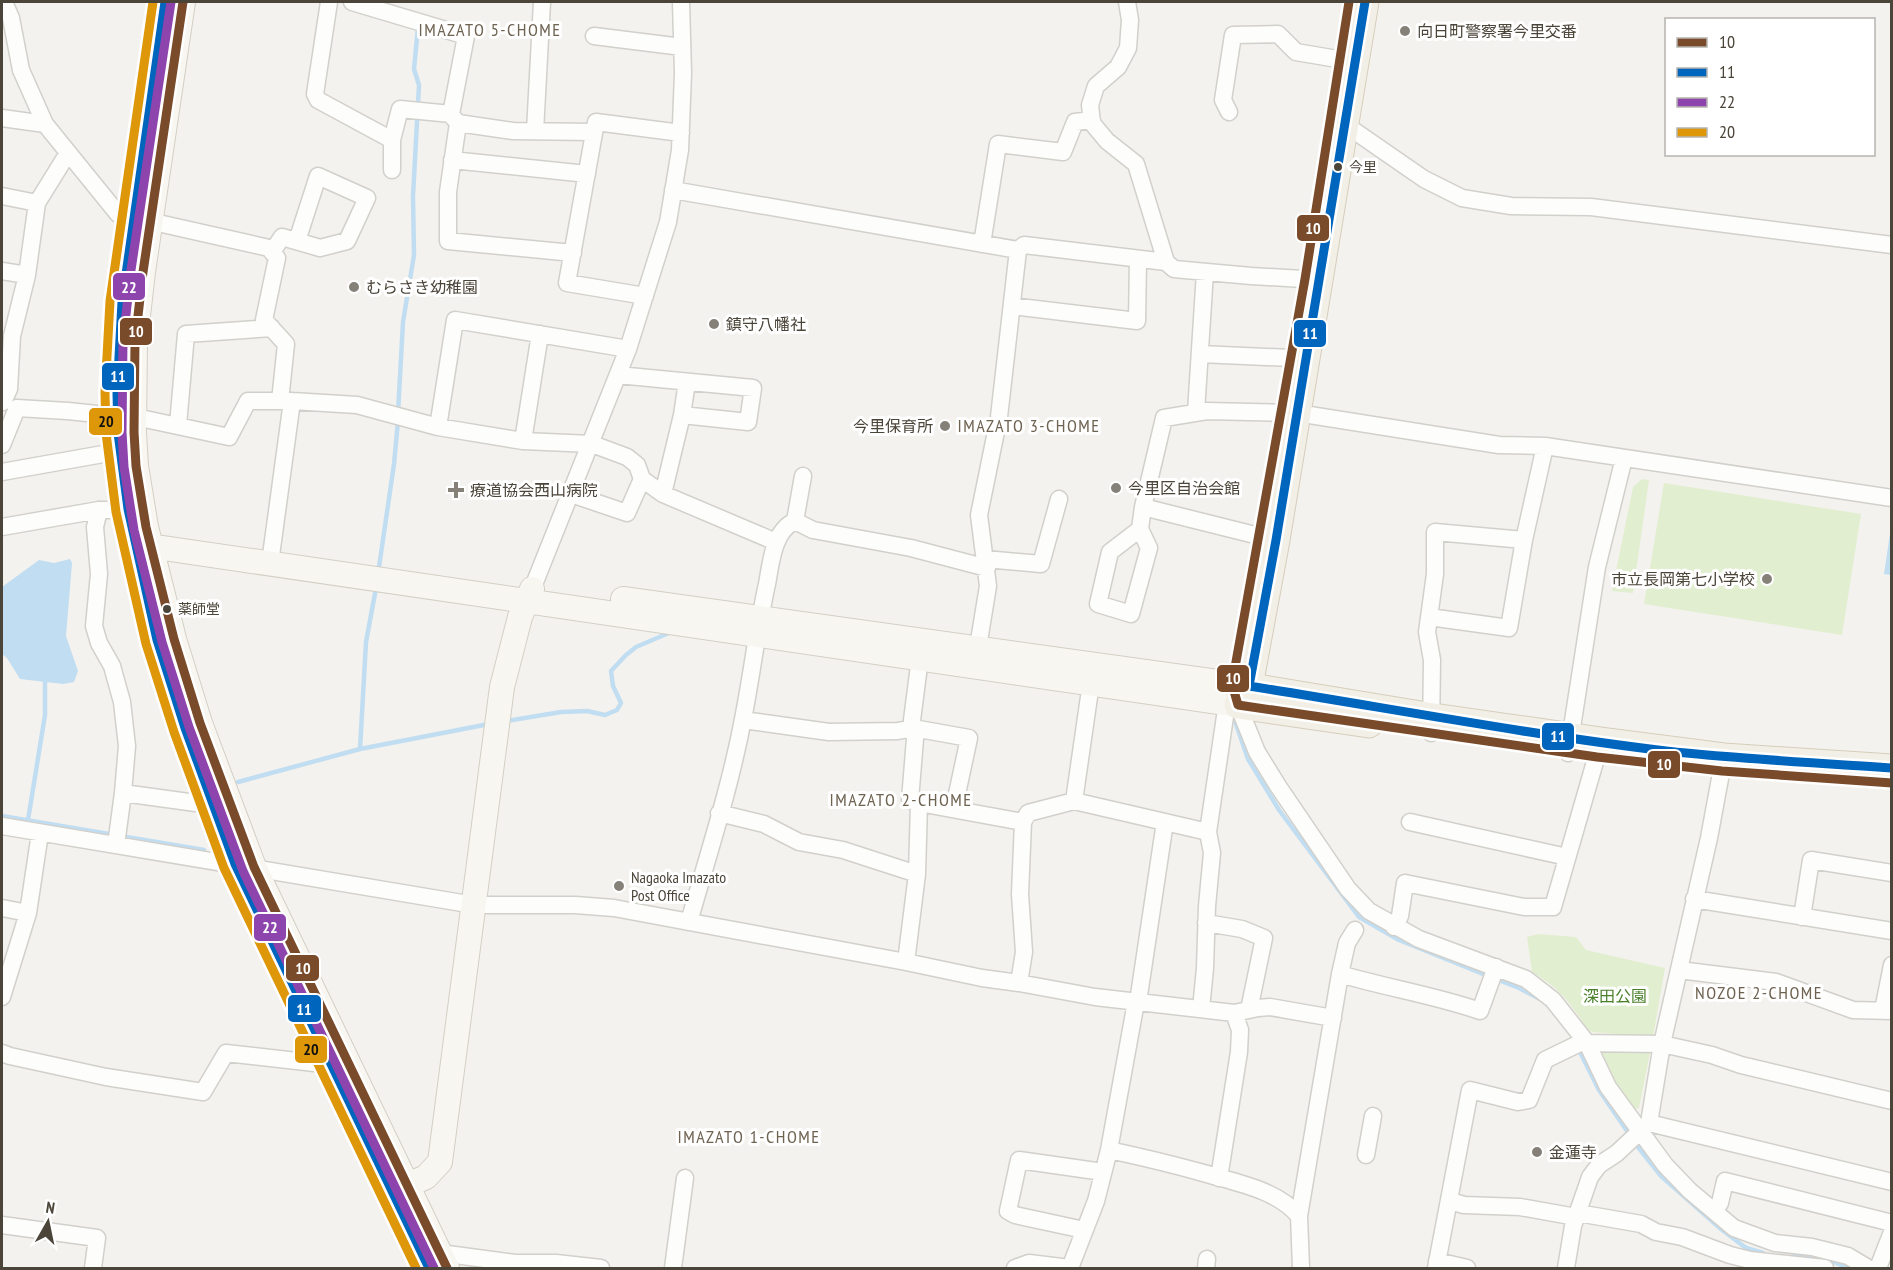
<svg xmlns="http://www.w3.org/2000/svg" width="1893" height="1270" viewBox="0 0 1893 1270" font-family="'PT Sans Narrow','Noto Sans JP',sans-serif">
<rect width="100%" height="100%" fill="#f4f2ee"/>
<path fill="#e1eecf" d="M 1642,479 L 1649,480 L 1633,593 L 1612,591 L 1633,487 Z
M 1664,483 L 1861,514 L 1842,635 L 1644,604 Z
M 1538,934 L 1576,937 L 1586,950 L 1665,968 L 1653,1037 L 1593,1032 L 1588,1030 C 1569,1002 1562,990 1532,972 L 1527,937 Z
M 1649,1051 L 1650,1053 L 1639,1108 L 1635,1109 L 1618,1088 L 1602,1052 Z"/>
<path fill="#c0ddf1" d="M 1891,527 L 1891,575 L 1884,574 Z
M 70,559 L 72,563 L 66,636 L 78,671 L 74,682 L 63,684 L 20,679 L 7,658 L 2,654 L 2,587 L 39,560 L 54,563 Z"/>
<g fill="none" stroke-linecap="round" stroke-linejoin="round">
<path stroke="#c0ddf1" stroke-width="4.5" d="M 398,413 L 403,322 L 414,255 L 413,196 L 419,85 L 414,69 L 418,27
M 378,574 L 394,464 L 398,421
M 1234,718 L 1248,759 L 1279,810 L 1359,917 L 1399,940 L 1488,976
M 506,721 L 561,712 L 587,711 L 605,715 L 617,710 L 621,703 L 613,686 L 611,671 L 626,655 L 636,647 L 671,632
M 360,749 L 366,642 L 376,588
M 238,782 L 360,749 L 489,724
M 2,816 L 204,850
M 28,820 L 45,715 L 45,682
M 1496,979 L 1519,988 L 1540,999
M 1578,1048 L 1599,1090 L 1638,1147 L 1661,1176 L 1721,1229 L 1746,1248 L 1763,1253
M 1793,1256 L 1826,1259 L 1849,1268"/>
<g stroke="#d2d0cb" stroke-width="19">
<path id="street" d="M 4,2 L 11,18 L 21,70 L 45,124 L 118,214 L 269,248 L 277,258 L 264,320 L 286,344 L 280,401
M 329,2 L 315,94 L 318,100 L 392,140 L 392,170
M 352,2 L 466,36 L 451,114 L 400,109 L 392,140
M 1127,2 L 1130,20 L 1128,48 L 1118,67 L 1096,86 L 1090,105 L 1092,123 L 1107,141 L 1136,164 L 1166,262
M 594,36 L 682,47
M 1229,112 L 1223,100 L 1233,35 L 1278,34 L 1296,52 L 1355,62
M 451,115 L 458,123 L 513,131 L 594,132
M 2,118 L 45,124
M 458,123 L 448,192 L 448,241 L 573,253
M 1343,123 L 1424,179 L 1462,198 L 1511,206 L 1591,207 L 1892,245
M 535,131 L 542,2
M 452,160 L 587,174
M 673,190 L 1018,250 L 1024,245 L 1166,262 L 1174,269 L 1251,276 L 1320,280
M 2,196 L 37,203
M 982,244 L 998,144 L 1063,152 L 1075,122 L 1092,120
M 272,252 L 282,237 L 320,248 L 347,241 L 367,198 L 318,176 L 297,241
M 2,271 L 27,275
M 645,296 L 567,283 L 596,122 L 681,133
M 1012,306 L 1137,321 L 1138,259
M 1200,354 L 1291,358
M 618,375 L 753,388 L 748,422 L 682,415
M 3,402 L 9,389 L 12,336 L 27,275 L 37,203 L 68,153
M 1196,412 L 1205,272
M 178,425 L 186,334 L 272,328
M 438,427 L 455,320 L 628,349
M 523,441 L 540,334
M 2,445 L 17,408 L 68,411 L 145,419 L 229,437 L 248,401 L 292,401 L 357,405 L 438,427 L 523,441 L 592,444 L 627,457 L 637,465 L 642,479 L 663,494 L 776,542
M 2,472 L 120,451
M 571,494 L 627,513 L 642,479
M 663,494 L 682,415 L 687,382
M 1143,507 L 1259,536
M 99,510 L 95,527 L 99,574 L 94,626 L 99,643 L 112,666 L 122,702 L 127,746 L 123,793
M 795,521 L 813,530 L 911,548 L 987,568
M 2,527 L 99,510 L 143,510
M 1140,529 L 1110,552 L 1098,604 L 1131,614 L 1149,548 L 1140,529 L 1143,507 L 1164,418 L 1207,411 L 1297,413 L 1499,445 L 1545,446 L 1892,498
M 985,559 L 1041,564 L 1059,499
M 270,563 L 292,401
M 533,587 L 628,349 L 668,222 L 680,150 L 683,73 L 681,2
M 1429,617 L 1509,628 L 1524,540 L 1545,446
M 978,647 L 988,586 L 979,515 L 999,417 L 1018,250
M 1238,705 L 1257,752 L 1278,786 L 1348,889 L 1369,911 L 1419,939 L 1526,979 L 1553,1000 L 1587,1043 L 1608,1087 L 1665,1165 L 1690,1191 L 1734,1228 L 1775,1243 L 1812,1247 L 1848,1256 L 1868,1268
M 743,720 L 829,732 L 898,731 L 913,728 L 969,738 L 954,808
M 1431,733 L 1432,660 L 1427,632 L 1435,574 L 1435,532 L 1524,540
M 1568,753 L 1597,567 L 1624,458
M 1074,801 L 1091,683
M 919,803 L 1023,822
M 719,813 L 764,824 L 799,842 L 843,850 L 917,874
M 1410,822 L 1567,857
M 2,826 L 474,905 L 575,905 L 614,908 L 906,962 L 982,978 L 1019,983 L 1095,997 L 1234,1013 L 1258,1008 L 1270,1007 L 1333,1018
M 116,845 L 123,793 L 196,803 L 211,800
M 1694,899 L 1892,931
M 2,908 L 28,913
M 1802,917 L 1811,860 L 1892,873
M 689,922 C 708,855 730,788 743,719 C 752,674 757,629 767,584 C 771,563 773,531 795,521 L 803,476
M 1206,923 L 1242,929 L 1264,938 L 1249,1010
M 1394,927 L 1400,916 L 1405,883 L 1524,907 L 1553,907 L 1601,741
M 906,962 L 917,874 L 919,803 L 910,800 L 915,739 L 912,720 L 920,658
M 1679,970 L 1776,982 L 1853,1010 L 1892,1011
M 1340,974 C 1387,988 1434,995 1480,1011 L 1496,967
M 1019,983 L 1024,952 L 1020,894 L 1023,822 L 1028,813 L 1074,801 L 1208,832
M 2,997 L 28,913 L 40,833
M 1138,1002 L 1165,822
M 1201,1009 L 1205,968 L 1207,906 L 1212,853 L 1208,832 L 1227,703
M 1883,1010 L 1892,965
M 2,1053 L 10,1056 L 106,1077 L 203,1092 L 226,1053 L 332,1065
M 1649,1123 L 1892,1182
M 1109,1150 C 1142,1157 1175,1165 1207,1174 C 1238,1183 1277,1190 1299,1216
M 1366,1155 L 1373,1116
M 1219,1178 L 1239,1052 L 1240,1030 L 1234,1013
M 1450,1201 L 1464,1205 L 1520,1207 L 1576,1217
M 1714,1211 L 1720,1203 L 1725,1181 L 1892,1223
M 1578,1213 L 1641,1224 L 1656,1232 L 1682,1237 L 1730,1255 L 1750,1260 L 1825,1268
M 2,1225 L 97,1238 L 93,1268
M 1084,1230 L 1015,1215 L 1008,1211 L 1019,1160 L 1103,1172
M 440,1253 L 515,1263 L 556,1263 L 601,1268
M 1437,1261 L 1467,1268
M 673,1268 L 685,1178
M 1015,1268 L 1029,1263 L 1070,1268
M 1070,1268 L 1096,1201 L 1109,1150 L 1136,1002
M 1206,1268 L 1207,1259
M 1301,1268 L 1299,1216 L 1340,974 L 1347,943 L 1355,930
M 1436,1268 L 1470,1090 L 1518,1102 L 1529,1100 L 1545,1060 L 1580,1043 L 1662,1044 L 1712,1055 L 1741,1065 L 1892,1101
M 1566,1268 L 1573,1226 L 1590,1177 L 1599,1165 L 1617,1153 L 1649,1123 L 1662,1044 L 1709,838 L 1724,757
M 1878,1268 L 1892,1232"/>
</g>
<g stroke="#d3cfc5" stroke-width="26">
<path id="secondary" d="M 183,2 L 143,272 L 135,342 L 134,432 L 136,466 L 146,527 L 174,639 L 200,723 L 254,867 L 447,1268
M 118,356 L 122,302 L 165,2
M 136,544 L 1238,705
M 147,598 L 169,677
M 623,599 L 1232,684
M 373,1152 L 414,1237
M 394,1191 L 426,1177 L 440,1162 L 502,687 L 520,617 L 532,589"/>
</g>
<g stroke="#d6cebb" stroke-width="29">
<path id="primary" d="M 1233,684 L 1433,717 L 1601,741 L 1724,757 L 1892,768
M 1238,705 L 1249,686 L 1276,540 L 1365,2
M 1238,705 L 1369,724"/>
</g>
<use href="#street" stroke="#fdfdfc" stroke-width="16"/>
<use href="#secondary" stroke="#f7f6f1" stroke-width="24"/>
<use href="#primary" stroke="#f2efe6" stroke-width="27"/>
<g stroke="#fff" stroke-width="14">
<path id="bus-1" d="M 183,2 L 143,272 L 135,342 L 134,432 L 136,466 L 146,527 L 174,639 L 200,723 L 254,867 L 447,1268
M 1349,2 L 1305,279 L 1232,684 L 1238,705 L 1597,757 L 1722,771 L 1892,783"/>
</g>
<g stroke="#fff" stroke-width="14">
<path id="bus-2" d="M 165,2 L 122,302 L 117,394 L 118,433 L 128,509 L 157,640 L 185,728 L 235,864 L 429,1268
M 1365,2 L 1276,540 L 1249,686 C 1388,708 1526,734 1666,751 C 1741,759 1816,763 1892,768"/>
</g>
<g stroke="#fff" stroke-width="14">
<path id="bus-3" d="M 171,2 L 131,270 L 123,341 L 122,432 L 124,467 L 134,530 L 162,642 L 189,727 L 243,871 L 434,1268"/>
</g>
<g stroke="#fff" stroke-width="14">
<path id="bus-4" d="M 153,2 L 110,301 L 105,393 L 106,433 L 116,512 L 146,644 L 174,732 L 224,868 L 416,1268"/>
</g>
<use href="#bus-1" stroke="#7a4b2a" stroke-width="9"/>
<use href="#bus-2" stroke="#0065bd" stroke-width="9"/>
<use href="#bus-3" stroke="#8e44ad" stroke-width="9"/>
<use href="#bus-4" stroke="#dd9709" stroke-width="9"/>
</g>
<g fill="#868178" stroke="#fff" stroke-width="2">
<circle cx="1405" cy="31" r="6"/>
<circle cx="354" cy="287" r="6"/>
<circle cx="714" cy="324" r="6"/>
<circle cx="945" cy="426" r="6"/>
<circle cx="1116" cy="488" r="6"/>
<path d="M453 481h6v6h6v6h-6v6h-6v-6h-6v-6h6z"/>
<circle cx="1767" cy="579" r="6"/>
<circle cx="619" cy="886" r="6"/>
<circle cx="1537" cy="1152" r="6"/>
</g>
<g fill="#4b4439" stroke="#fff" stroke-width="2">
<circle cx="1338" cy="167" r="5"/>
<circle cx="167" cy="609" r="5"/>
</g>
<g text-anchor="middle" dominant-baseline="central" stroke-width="6" stroke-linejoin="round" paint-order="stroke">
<g font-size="14" fill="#4b4439" stroke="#fff" text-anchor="start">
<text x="1349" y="167">今里</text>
<text x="178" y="609">薬師堂</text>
</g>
<g font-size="16" fill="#4b4439" stroke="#fff" text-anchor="start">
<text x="1417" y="31">向日町警察署今里交番</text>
<text x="366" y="287">むらさき幼稚園</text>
<text x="726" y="324">鎮守八幡社</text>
<text x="933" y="426" text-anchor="end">今里保育所</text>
<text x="1128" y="488">今里区自治会館</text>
<text x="470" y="490">療道協会西山病院</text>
<text x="1755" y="579" text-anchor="end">市立長岡第七小学校</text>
<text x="631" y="877">Nagaoka Imazato<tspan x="631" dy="18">Post Office</tspan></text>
<text x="1549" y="1152">金蓮寺</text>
</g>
<g font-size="16" fill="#4a7f2a" stroke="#fff">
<text x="1615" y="996">深田公園</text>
</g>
<g font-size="18" letter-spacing="1.5" fill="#6e6250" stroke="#fff">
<text x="490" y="29">IMAZATO 5-CHOME</text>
<text x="1029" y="425">IMAZATO 3-CHOME</text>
<text x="901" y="799">IMAZATO 2-CHOME</text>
<text x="1759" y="992">NOZOE 2-CHOME</text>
<text x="749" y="1136">IMAZATO 1-CHOME</text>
</g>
</g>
<g stroke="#fff" stroke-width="2">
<rect x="1296" y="214" width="34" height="28" rx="6" fill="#7a4b2a"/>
<rect x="112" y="272" width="34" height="29" rx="6" fill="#8e44ad"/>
<rect x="119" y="317" width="34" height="29" rx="6" fill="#7a4b2a"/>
<rect x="1293" y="319" width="34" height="29" rx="6" fill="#0065bd"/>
<rect x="101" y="362" width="34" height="29" rx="6" fill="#0065bd"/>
<rect x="88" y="407" width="35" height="29" rx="6" fill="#dd9709"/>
<rect x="1216" y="664" width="34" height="29" rx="6" fill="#7a4b2a"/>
<rect x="1541" y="722" width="34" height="29" rx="6" fill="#0065bd"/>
<rect x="1647" y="750" width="34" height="29" rx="6" fill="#7a4b2a"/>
<rect x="253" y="913" width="34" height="29" rx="6" fill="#8e44ad"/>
<rect x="285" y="954" width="35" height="28" rx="6" fill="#7a4b2a"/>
<rect x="287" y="994" width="35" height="29" rx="6" fill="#0065bd"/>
<rect x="294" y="1035" width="34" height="29" rx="6" fill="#dd9709"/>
</g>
<g font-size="16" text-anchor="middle" font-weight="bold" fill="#fff">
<text x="1313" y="234">10</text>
<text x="129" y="293">22</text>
<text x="136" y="337">10</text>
<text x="1310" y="339">11</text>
<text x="118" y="382">11</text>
<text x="1233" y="684">10</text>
<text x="1558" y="742">11</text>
<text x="1664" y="770">10</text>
<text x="270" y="933">22</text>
<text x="303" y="974">10</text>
<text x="304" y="1015">11</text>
</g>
<g font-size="16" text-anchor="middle" font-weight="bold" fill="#111">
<text x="106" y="427">20</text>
<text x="311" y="1055">20</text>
</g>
<rect width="1893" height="1270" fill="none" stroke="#4b4439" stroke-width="6"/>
<rect x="1665" y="18" width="210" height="138" fill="#ffffff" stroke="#b7b4b0" stroke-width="1.5"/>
<rect x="1677" y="38" width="30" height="9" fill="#7a4b2a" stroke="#b7b4b0" stroke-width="1.5"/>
<text x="1719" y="48" font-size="18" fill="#4b4439">10</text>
<rect x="1677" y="68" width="30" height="9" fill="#0065bd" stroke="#b7b4b0" stroke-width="1.5"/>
<text x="1719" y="78" font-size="18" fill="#4b4439">11</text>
<rect x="1677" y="98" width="30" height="9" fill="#8e44ad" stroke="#b7b4b0" stroke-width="1.5"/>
<text x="1719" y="108" font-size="18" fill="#4b4439">22</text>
<rect x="1677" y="128" width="30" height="9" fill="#dd9709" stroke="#b7b4b0" stroke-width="1.5"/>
<text x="1719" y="138" font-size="18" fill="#4b4439">20</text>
<g transform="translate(48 1222) rotate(9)" stroke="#ffffff" stroke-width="4.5" paint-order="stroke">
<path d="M0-4.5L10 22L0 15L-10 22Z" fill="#4b4439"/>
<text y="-9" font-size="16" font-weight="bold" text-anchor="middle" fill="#4b4439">N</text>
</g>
</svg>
